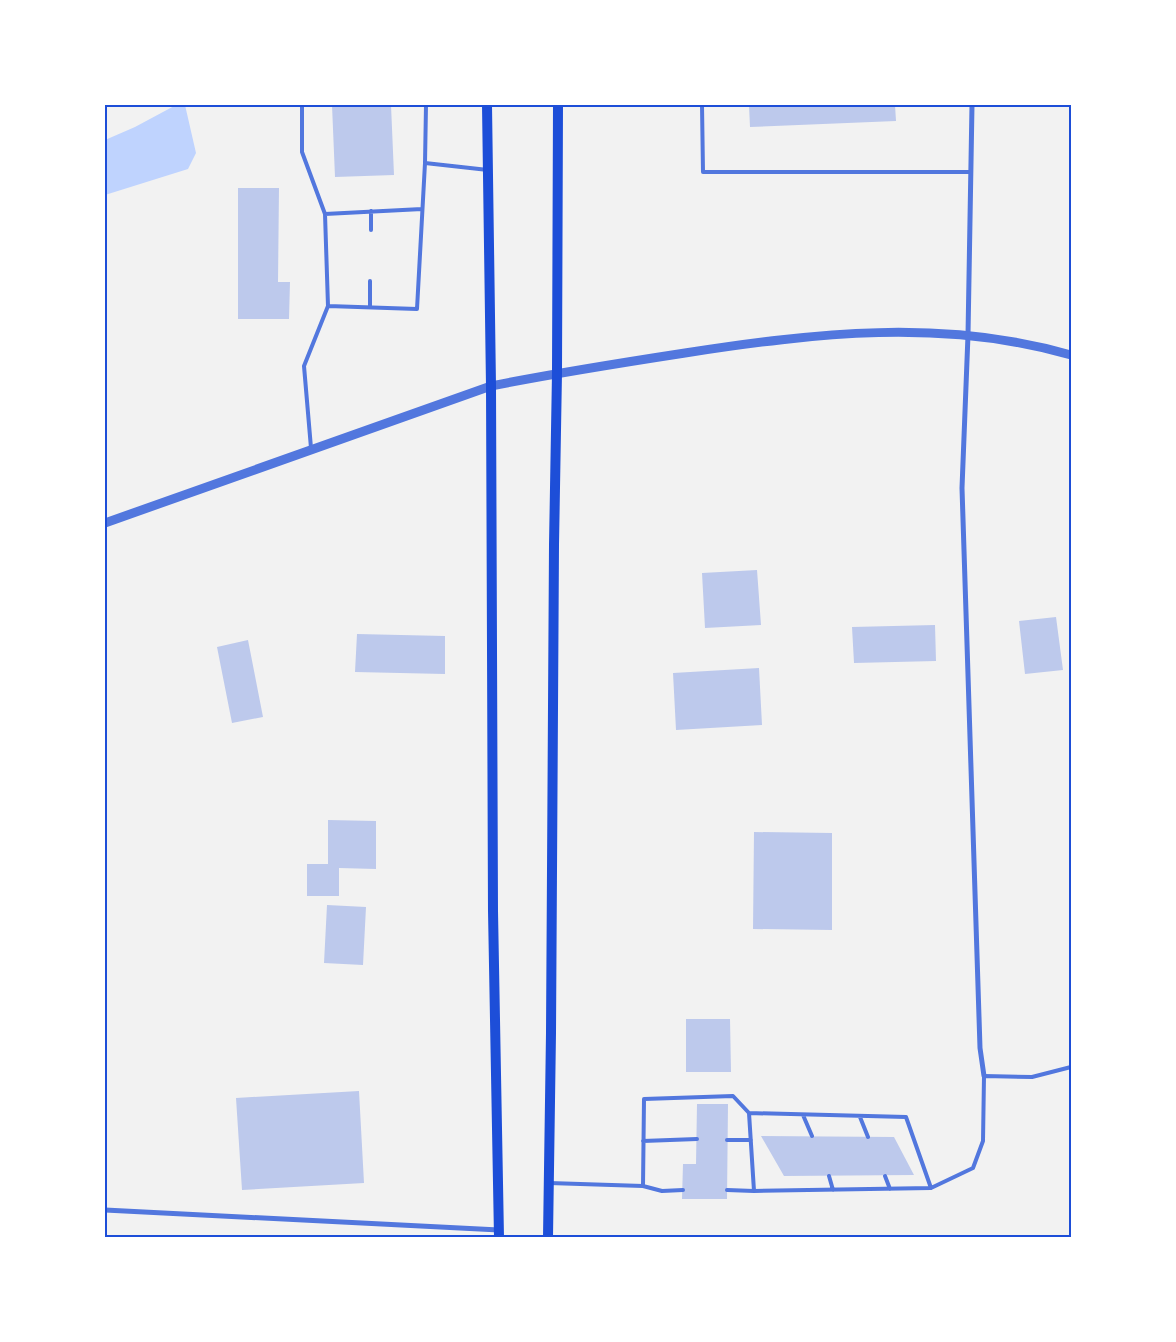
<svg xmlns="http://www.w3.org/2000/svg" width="1176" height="1342" viewBox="0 0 1176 1342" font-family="'Public Sans',sans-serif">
<rect width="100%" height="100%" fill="#f2f2f2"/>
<path fill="#bfd3fe" d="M 176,105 L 185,105 L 196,153 L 188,169 L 105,195 L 105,140 L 135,127 Z"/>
<path fill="#bdc9ec" d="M 332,105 L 391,105 L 394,175 L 335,177 Z
M 749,105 L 895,105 L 896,121 L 750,127 Z
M 238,188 L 279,188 L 278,282 L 290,282 L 289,319 L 238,319 Z
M 757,570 L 761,625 L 705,628 L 702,573 Z
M 1056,617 L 1063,670 L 1025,674 L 1019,621 Z
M 935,625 L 936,661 L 854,663 L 852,627 Z
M 357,634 L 445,636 L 445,674 L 355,672 Z
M 248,640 L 263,717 L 232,723 L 217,647 Z
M 759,668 L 762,725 L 676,730 L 673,673 Z
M 328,820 L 376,821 L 376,869 L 339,868 L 339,896 L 307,896 L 307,864 L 328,864 Z
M 754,832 L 832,833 L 832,930 L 753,929 Z
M 327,905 L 366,907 L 363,965 L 324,963 Z
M 686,1019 L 730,1019 L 731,1072 L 686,1072 Z
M 359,1091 L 364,1183 L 242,1190 L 236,1098 Z
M 697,1104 L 728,1104 L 727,1199 L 682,1199 L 683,1164 L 696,1164 Z
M 761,1136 L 894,1137 L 914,1175 L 784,1176 Z"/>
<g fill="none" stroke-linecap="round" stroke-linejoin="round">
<path stroke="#5277de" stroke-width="4" d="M 302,105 L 302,152 L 325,214 L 328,306 L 304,366 L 311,448
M 426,105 L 425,163 L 488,170
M 702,105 L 703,172 L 971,172
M 371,211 L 371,230
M 325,214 L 422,209
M 328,306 L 417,309 L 425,163
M 370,307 L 370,281
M 749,1113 L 906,1117 L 931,1188
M 803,1115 L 812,1136
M 860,1117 L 868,1137
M 727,1140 L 751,1140
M 643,1141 L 697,1139
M 829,1176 L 833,1190
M 885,1176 L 890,1189
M 549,1183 L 643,1186 L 644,1099 L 733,1096 L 749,1113 L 754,1191 L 931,1188 L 973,1168 L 983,1141 L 984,1076 L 1032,1077 L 1071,1067
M 643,1186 L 662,1191 L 683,1190
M 727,1190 L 754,1191"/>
<path stroke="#5277de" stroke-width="5" d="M 972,105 L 968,335 L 962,488 L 980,1048 L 984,1076
M 105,1210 L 499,1230"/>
<path stroke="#5277de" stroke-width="9" d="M 105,523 L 491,386 C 556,373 620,363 685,353 C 815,333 942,318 1071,355"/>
<path stroke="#1d4ed8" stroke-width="10" d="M 487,105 L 491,386 L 493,911 L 499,1237
M 548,1237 L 551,1033 L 554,545 L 557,373 L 558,105"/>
</g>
<rect width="1176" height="1342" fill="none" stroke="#ffffff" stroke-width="212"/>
<rect x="106" y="106" width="964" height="1130" fill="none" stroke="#1d4ed8" stroke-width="2"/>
</svg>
